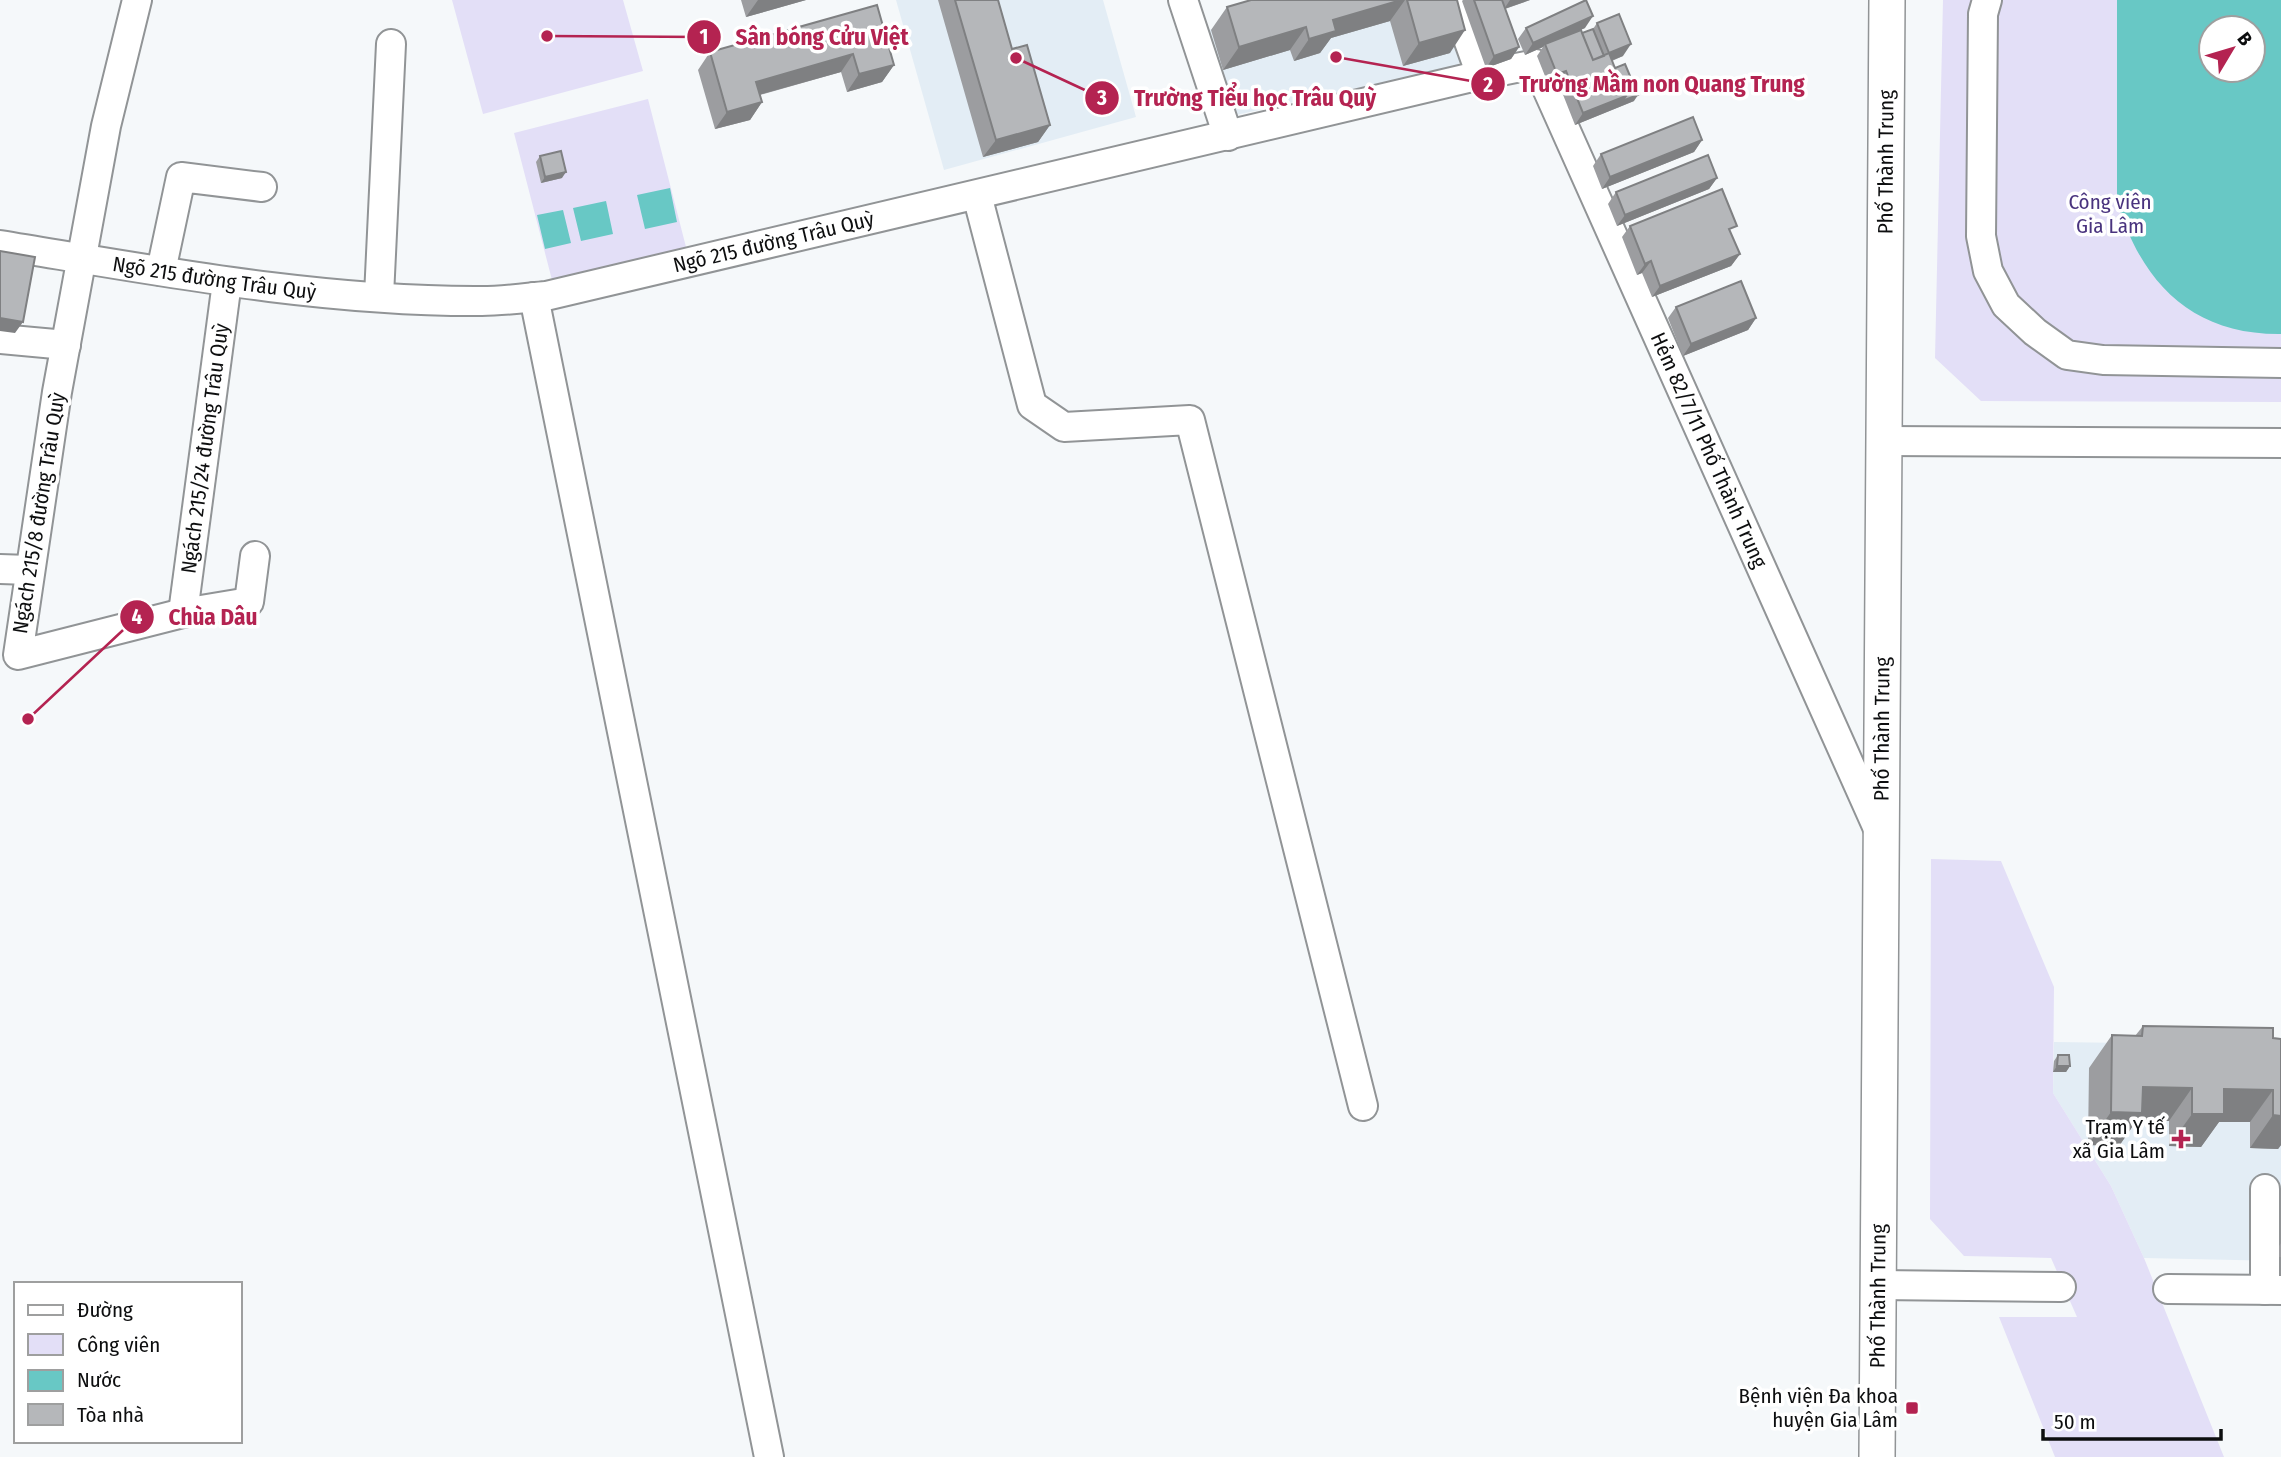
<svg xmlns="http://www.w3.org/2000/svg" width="2281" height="1457" viewBox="0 0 2281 1457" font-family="'Fira Sans Condensed',sans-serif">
<rect width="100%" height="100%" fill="#f5f8fa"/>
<path fill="#e3edf5" d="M 896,0 L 1103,0 L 1136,117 L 944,170 Z
M 1311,0 L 1444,0 L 1462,59 L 1457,66 L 1236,115 L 1202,32 Z
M 2054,1042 L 2281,1045 L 2281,1261 L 2144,1258 L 2111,1186 L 2053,1093 Z"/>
<path fill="#e3dff7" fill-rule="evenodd" d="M 452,0 L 623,0 L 643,71 L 483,114 Z
M 1943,0 L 2281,0 L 2281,402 L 1981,401 L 1935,358 ZM 2211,28 L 2253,28 L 2253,70 L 2211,70 Z
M 648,99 L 686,247 L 552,280 L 514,133 Z
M 1931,859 L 2001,861 L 2054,987 L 2053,1093 L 2111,1186 L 2144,1258 L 2224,1457 L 2055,1457 L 1999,1317 L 2077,1317 L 2051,1258 L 1964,1256 L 1930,1219 Z"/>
<path fill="#68c8c5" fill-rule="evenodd" d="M 2117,0 L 2281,0 L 2281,334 C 2192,335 2142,283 2117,202 ZM 2253,28 L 2253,70 L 2211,70 L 2211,28 Z
M 670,188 L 677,222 L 645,229 L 637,195 Z
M 606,201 L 613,234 L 581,241 L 573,208 Z
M 563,210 L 571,243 L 545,249 L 537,215 Z"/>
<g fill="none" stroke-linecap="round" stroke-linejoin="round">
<g stroke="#919496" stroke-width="32">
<g id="minor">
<path d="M 137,0 L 106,126 L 57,392 L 18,655 L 183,613 L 249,602 L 255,556"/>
<path d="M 1183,0 L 1228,136"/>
<path d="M 1454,0 L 1481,75"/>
<path d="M 1987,0 L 1983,14 L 1981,236 L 1988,271 L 2006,305 L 2035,332 L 2067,355 L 2103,360 L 2281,363"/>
<path d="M 977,195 L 1032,405 L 1064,427 L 1190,420 L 1363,1106"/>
<path id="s1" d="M 0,245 C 159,271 321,302 482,301 C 503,301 525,298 546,296 L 1481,75 L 1536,64 L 1880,833"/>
<path d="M 161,271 L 181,177 L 262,187"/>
<path d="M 379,296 L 391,44"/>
<path d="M 534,297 L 769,1457"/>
<path d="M 0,339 L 66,345"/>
<path d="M 1884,441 L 2281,443"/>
<path d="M 0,569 L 29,570"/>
<path id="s2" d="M 183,613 L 227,282"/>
<path d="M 1878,1285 L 2061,1287"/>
<path d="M 2168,1289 L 2281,1290"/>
<path d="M 2265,1290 L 2265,1189"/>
</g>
</g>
<g stroke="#919496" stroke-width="38">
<g id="major">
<path id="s3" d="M 1877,1457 L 1887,0"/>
</g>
</g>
<use href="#minor" stroke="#fff" stroke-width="28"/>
<use href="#major" stroke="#fff" stroke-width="35"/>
</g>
<path fill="#9c9da0" d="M 741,0 L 806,0 L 746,17 Z
M 938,0 L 998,0 L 1012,49 L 1050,125 L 1038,142 L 983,157 Z
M 1251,0 L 1457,0 L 1450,53 L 1403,66 L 1390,21 L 1331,38 L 1320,53 L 1294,61 L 1290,50 L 1223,70 L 1211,30 L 1227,7 Z
M 1463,0 L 1530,0 L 1505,9 L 1519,47 L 1511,59 L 1486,68 L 1462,1 Z
M 877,5 L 894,65 L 882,82 L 847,92 L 841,72 L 760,95 L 762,102 L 750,120 L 715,129 L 698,70 L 710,52 Z
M 1597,23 L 1623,56 L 1612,61 L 1615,68 L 1634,101 L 1575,125 L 1558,82 L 1549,86 L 1537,56 L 1543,47 L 1525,55 L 1518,39 L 1526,28 L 1585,28 L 1575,32 L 1582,33 L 1593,29 Z
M 1702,140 L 1694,152 L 1602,189 L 1593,166 L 1601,154 Z
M 540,156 L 562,178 L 541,183 L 536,162 Z
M 1717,178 L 1709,189 L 1617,226 L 1608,204 L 1616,192 Z
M 1630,226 L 1731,234 L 1740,254 L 1731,266 L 1652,297 L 1642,273 L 1637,275 L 1622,237 Z
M 1676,307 L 1756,318 L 1748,330 L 1683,356 L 1668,318 Z
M 2143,1026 L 2281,1039 L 2281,1145 L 2278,1149 L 2250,1148 L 2250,1122 L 2219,1122 L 2201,1147 L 2169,1146 L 2169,1121 L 2137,1120 L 2119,1146 L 2088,1145 L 2089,1068 L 2112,1035 L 2135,1036 Z
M 2058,1055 L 2070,1066 L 2066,1072 L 2053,1072 L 2054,1061 Z
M 2281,1243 L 2281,1257 L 2279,1257 L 2279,1246 Z"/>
<path fill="#7f8082" d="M 758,0 L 806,0 L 746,17 Z
M 1401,0 L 1405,0 L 1390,21 L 1331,38 L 1320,53 L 1294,61 L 1309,39 L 1333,20 Z
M 1510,0 L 1530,0 L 1504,9 Z
M 1593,16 L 1585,28 L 1545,46 L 1545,44 L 1543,47 L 1525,55 L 1533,43 Z
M 1306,27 L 1290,50 L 1223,70 L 1239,47 Z
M 1465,30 L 1450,53 L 1403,66 L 1419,43 Z
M 1631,44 L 1623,56 L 1585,71 L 1609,53 Z
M 1519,47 L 1511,59 L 1486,68 L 1494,56 Z
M 853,54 L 841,72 L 744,99 L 756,82 Z
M 894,65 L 882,82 L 847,92 L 859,74 Z
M 1566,71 L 1558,82 L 1549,86 L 1557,74 Z
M 1638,95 L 1634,101 L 1575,125 L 1583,113 L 1626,96 Z
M 762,102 L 750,120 L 715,129 L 727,112 Z
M 1050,125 L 1038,142 L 983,157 L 996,140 Z
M 1702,140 L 1694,152 L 1602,189 L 1610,177 Z
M 566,172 L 562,178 L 541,183 L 545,177 Z
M 1717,178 L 1709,189 L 1617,226 L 1625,215 Z
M 1740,254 L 1731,266 L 1652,297 L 1660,286 Z
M 1651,261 L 1642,273 L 1637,275 L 1645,264 Z
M 0,318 L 23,322 L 15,333 L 0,331 Z
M 1756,318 L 1748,330 L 1683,356 L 1691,344 Z
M 2057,1066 L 2070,1066 L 2066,1072 L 2053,1072 Z
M 2143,1087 L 2192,1088 L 2169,1121 L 2137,1120 L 2119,1146 L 2088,1145 L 2111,1112 Z
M 2224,1089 L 2273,1090 L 2250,1122 L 2219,1122 L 2201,1147 L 2169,1146 L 2192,1114 Z
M 2273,1115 L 2281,1116 L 2281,1145 L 2278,1149 L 2250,1148 Z"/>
<path fill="#b5b7ba" stroke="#7f8082" stroke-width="2" d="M 955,0 L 998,0 L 1012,49 L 1027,45 L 1050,125 L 996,140 Z
M 1251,0 L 1401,0 L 1333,20 L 1336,31 L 1309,39 L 1306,27 L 1239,47 L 1227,7 Z
M 1407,0 L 1457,0 L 1465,30 L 1419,43 Z
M 1474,0 L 1502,0 L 1519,47 L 1494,56 Z
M 1586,0 L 1593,16 L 1533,43 L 1526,28 Z
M 877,5 L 894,65 L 859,74 L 853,54 L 756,82 L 762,102 L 727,112 L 710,52 Z
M 1619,14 L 1631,44 L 1609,53 L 1597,23 Z
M 1593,29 L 1604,56 L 1593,60 L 1582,33 Z
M 1581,30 L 1593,60 L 1609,53 L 1626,96 L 1583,113 L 1566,71 L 1557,74 L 1545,44 Z
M 1625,64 L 1638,95 L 1622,101 L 1626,96 L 1615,68 Z
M 1693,117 L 1702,140 L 1610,177 L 1601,154 Z
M 561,151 L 566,172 L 545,177 L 540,156 Z
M 1708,155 L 1717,178 L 1625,215 L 1616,192 Z
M 1722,189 L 1737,226 L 1729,229 L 1740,254 L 1660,286 L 1651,261 L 1645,264 L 1630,226 Z
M 0,251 L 35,257 L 23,322 L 0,318 Z
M 1741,281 L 1756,318 L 1691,344 L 1676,307 Z
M 2143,1026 L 2273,1028 L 2273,1038 L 2281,1039 L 2281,1116 L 2273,1115 L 2273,1090 L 2224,1089 L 2224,1114 L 2192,1114 L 2192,1088 L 2143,1087 L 2142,1113 L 2111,1112 L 2112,1035 L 2142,1036 Z
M 2058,1055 L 2069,1055 L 2070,1066 L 2057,1066 Z"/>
<g fill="#b42351" stroke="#fff" stroke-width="2.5">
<path d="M2177.5 1128.5h7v7h7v7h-7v7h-7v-7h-7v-7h7z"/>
<rect x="1905" y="1401" width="14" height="14" rx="3.5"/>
</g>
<g text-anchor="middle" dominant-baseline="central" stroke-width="7" stroke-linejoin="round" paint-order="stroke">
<g font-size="21" fill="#0d0e0f" stroke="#fff">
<text stroke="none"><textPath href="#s3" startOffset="1295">Phố Thành Trung</textPath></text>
<text stroke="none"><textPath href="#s1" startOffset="784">Ngõ 215 đường Trâu Quỳ</textPath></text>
<text stroke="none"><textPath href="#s1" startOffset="217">Ngõ 215 đường Trâu Quỳ</textPath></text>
<text stroke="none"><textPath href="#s2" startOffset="166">Ngách 215/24 đường Trâu Quỳ</textPath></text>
<text stroke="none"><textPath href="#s1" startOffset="1990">Hẻm 82/7/11 Phố Thành Trung</textPath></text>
<text transform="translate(39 513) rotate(-81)">Ngách 215/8 đường Trâu Quỳ</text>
<text stroke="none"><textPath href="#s3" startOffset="728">Phố Thành Trung</textPath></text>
<text stroke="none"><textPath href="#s3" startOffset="161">Phố Thành Trung</textPath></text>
</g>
<g font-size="21" fill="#49337e" stroke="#fff">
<text x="2110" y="202">Công viên<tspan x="2110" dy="24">Gia Lâm</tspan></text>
</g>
<g font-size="21" fill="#0d0e0f" stroke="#fff" text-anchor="end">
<text x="2165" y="1127">Trạm Y tế<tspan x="2165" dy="24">xã Gia Lâm</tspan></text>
<text x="1898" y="1396">Bệnh viện Đa khoa<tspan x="1898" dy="24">huyện Gia Lâm</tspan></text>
</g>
</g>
<path fill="none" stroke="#b42351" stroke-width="2.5" d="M547 36L704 37M1336 57L1488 84M1016 58L1102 98M28 719L137 617"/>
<g fill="#b42351" stroke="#fff" stroke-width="2.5">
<circle cx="547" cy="36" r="7"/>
<circle cx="1336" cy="57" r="7"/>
<circle cx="1016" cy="58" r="7"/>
<circle cx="28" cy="719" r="7"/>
<circle cx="704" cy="37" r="18"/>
<circle cx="1488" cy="84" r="18"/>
<circle cx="1102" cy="98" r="18"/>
<circle cx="137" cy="617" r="18"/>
</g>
<g font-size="21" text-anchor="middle" font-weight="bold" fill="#fff">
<text x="704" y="44">1</text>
<text x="1488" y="92">2</text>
<text x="1102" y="105">3</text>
<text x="137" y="624">4</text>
</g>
<g font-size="23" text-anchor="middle" font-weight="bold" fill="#b42351" stroke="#fff" stroke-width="7" stroke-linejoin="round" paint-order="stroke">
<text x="822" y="45">Sân bóng Cửu Việt</text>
<text x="1662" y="92">Trường Mầm non Quang Trung</text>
<text x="1255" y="106">Trường Tiểu học Trâu Quỳ</text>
<text x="213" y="625">Chùa Dâu</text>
</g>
<rect x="14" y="1282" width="228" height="161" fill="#ffffff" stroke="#9e9f9f" stroke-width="2"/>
<rect x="28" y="1305" width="35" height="10" fill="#ffffff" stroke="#9e9f9f" stroke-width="2"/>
<text x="77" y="1317" font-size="21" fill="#0d0e0f">Đường</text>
<rect x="28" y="1334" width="35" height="21" fill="#e3dff7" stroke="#9e9f9f" stroke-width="2"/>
<text x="77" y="1352" font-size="21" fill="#0d0e0f">Công viên</text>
<rect x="28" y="1370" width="35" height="21" fill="#68c8c5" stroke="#9e9f9f" stroke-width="2"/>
<text x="77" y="1387" font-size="21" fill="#0d0e0f">Nước</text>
<rect x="28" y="1404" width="35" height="21" fill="#b5b7ba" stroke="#9e9f9f" stroke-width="2"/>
<text x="77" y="1422" font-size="21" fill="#0d0e0f">Tòa nhà</text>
<g transform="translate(2232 49) rotate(52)"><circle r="33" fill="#ffffff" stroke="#9e9f9f" stroke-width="2"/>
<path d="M0-5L12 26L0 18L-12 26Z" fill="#b42351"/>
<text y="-10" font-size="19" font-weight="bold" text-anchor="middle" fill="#0d0e0f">B</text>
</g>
<path d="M2043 1429v10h178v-10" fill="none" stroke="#0d0e0f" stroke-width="3.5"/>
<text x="2054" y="1429" font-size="21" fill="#0d0e0f" stroke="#ffffff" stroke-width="5" paint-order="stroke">50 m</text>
</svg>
